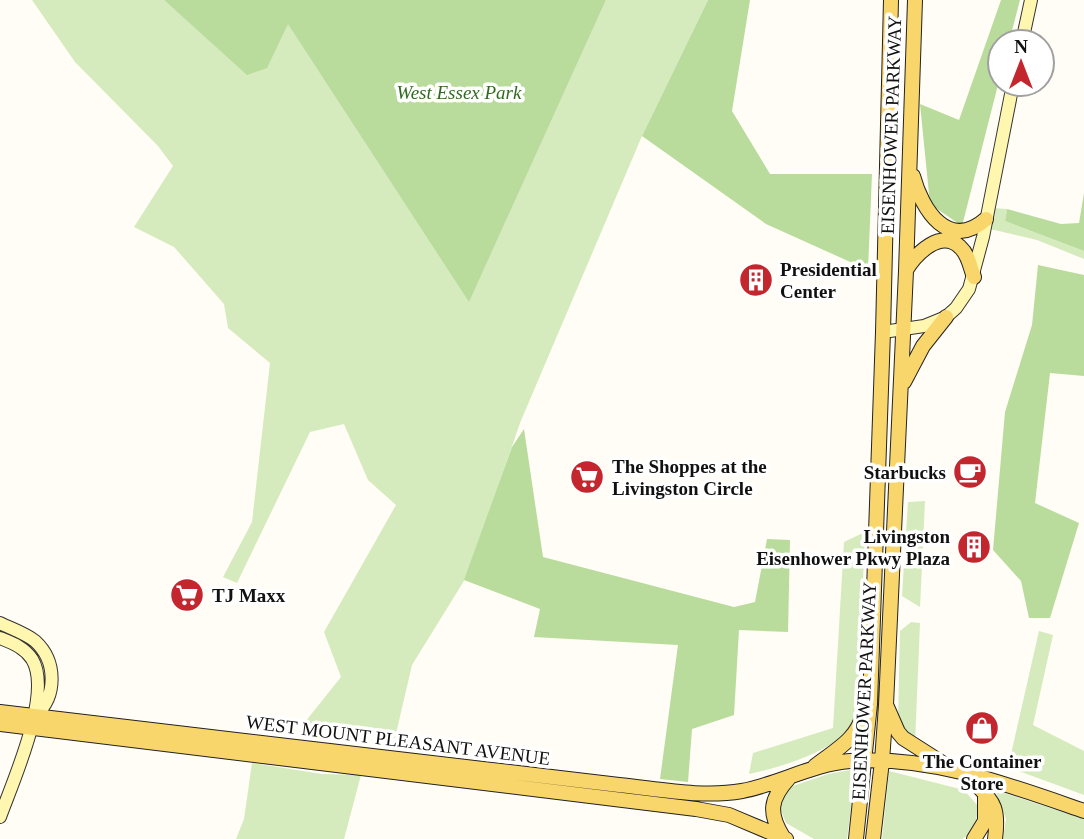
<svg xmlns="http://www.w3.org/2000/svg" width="1084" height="839" viewBox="0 0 1084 839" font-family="Georgia,serif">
<rect width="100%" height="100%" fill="#fffdf5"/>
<path fill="#d5ebbd" d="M 32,0 L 164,0 L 248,74 L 194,0 L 601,0 L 469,301 L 606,0 L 708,0 L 642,136 L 520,423 L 467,576 L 412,665 L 395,738 L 301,727 L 341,677 L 324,632 L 396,505 L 368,480 L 344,424 L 310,432 L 237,583 L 223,577 L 252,522 L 270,363 L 228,328 L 224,304 L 174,247 L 134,227 L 173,166 L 158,146 L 75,62 Z
M 993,208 L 1007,209 L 1005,221 L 1084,251 L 1084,259 L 1037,240 L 990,229 Z
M 925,501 L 920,607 L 902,596 L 908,502 Z
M 865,532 L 857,724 C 830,752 786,766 749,774 L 753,753 L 833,728 L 844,542 Z
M 911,622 L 920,623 L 915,743 L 898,718 L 900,631 Z
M 1039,631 L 1053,635 L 1033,725 L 1084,751 L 1084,795 L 1008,767 Z
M 252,763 L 322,774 L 361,775 L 344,839 L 236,839 L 244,819 Z
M 856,769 L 847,839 L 814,839 L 786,823 L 779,805 L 790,787 L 828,774 Z
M 889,771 L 964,790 L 978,806 L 975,831 L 962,839 L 882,839 Z
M 995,790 L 1084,819 L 1084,839 L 1003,839 L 1006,819 Z"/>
<path fill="#b9dc9c" d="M 164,0 L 606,0 L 469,302 L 288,24 L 267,68 L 247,75 Z
M 708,0 L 750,0 L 732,111 L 770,174 L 872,174 L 868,270 L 766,224 L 642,136 Z
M 1001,0 L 1020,0 L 1009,42 L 1000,42 L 1000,77 L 962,226 L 930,204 L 920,104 L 959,120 Z
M 1084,193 L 1084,251 L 1005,221 L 1007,209 L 1061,224 L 1079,223 Z
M 1038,265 L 1084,275 L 1084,376 L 1050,373 L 1035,503 L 1079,523 L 1050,618 L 1029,618 L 1021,581 L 993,550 L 1005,412 L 1032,325 Z
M 524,429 L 543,557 L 734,607 L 755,602 L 767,539 L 790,540 L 788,632 L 739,630 L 734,715 L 692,729 L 688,782 L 660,779 L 678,645 L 534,637 L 540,609 L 464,580 L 512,447 Z"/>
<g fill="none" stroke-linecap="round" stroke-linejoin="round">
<g stroke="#333" stroke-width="14">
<path id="secondary" d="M 1022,42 L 1031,0
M 883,332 L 924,326 L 946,317 L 956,308 L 969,289 L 983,237 L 1013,84
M 0,623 C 12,629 25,633 35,641 C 57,661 57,696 36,715
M 0,638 C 12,643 24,647 32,659 C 53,693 13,781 0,817"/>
</g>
<g stroke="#222" stroke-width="16">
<path id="primary" d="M 913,176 C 922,210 949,252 986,219
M 906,270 C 916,254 941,228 960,247 C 969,255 970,267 974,277
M 904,382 L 923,346 L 946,317
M 887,707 L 898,732 L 903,738 L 950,768
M 0,712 L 619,785 C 659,789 702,798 742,791 C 779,784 812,764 850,761 C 930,755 1009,785 1084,811
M 0,724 L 696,809 L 729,815 L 786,839
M 815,766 C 835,750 857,740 863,714
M 967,774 C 990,801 1000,801 995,839
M 783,837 C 768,813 770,799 789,778
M 856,839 L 870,704 L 883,332 L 891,0
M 873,839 L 882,761 L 886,705 L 906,271 L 915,0
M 974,839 L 985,821 L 985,794"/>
</g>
<use href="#secondary" stroke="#fff6b0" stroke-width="12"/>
<use href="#primary" stroke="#f9d66b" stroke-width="14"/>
</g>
<defs>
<g id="building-disc" transform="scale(1.75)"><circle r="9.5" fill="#c4262e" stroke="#fff"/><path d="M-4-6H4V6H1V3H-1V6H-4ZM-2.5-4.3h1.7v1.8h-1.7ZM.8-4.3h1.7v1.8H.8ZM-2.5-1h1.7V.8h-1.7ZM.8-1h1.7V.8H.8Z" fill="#fff"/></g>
<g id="cafe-disc" transform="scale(1.75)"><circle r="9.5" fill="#c4262e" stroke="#fff"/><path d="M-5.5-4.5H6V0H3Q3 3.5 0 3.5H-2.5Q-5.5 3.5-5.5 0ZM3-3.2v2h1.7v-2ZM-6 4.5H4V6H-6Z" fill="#fff"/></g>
<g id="supermarket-disc" transform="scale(1.75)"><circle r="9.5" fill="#c4262e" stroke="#fff"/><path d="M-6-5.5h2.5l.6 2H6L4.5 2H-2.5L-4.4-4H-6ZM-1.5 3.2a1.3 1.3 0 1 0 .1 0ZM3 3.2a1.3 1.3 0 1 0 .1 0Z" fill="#fff"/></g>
<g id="shop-disc" transform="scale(1.75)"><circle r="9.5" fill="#c4262e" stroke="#fff"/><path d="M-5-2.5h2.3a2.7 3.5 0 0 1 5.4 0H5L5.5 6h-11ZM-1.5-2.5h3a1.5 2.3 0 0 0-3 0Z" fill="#fff"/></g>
</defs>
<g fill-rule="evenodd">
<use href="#building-disc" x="756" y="280"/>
<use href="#cafe-disc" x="970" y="472"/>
<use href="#supermarket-disc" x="587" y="477"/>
<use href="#building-disc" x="974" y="547"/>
<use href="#supermarket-disc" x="187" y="595"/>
<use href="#shop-disc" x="982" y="728"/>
</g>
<g text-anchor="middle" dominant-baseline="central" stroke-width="7" stroke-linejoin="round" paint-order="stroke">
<g font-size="19" font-style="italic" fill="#2f6b1f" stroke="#fff">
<text x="459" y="92">West Essex Park</text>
</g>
<g font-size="19" fill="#111" stroke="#fff">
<text transform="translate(891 125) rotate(-88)">EISENHOWER PARKWAY</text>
<text transform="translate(864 691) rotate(-87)">EISENHOWER PARKWAY</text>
<text transform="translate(398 740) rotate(7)">WEST MOUNT PLEASANT AVENUE</text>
</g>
<g font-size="19" font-weight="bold" fill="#111" stroke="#fff" text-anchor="start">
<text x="780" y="269">Presidential<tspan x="780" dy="22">Center</tspan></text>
<text x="612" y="466">The Shoppes at the<tspan x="612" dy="22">Livingston Circle</tspan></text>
<text x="946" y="472" text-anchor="end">Starbucks</text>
<text x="950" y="536" text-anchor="end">Livingston<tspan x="950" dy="22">Eisenhower Pkwy Plaza</tspan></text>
<text x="212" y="595">TJ Maxx</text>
<text x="982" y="761" text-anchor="middle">The Container<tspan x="982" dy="22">Store</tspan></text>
</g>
</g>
<g transform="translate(1021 63)"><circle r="33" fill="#ffffff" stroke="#a0a0a0" stroke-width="2"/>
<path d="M0-5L12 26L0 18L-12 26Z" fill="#c4262e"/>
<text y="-10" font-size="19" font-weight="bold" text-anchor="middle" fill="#111111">N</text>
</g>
</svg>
